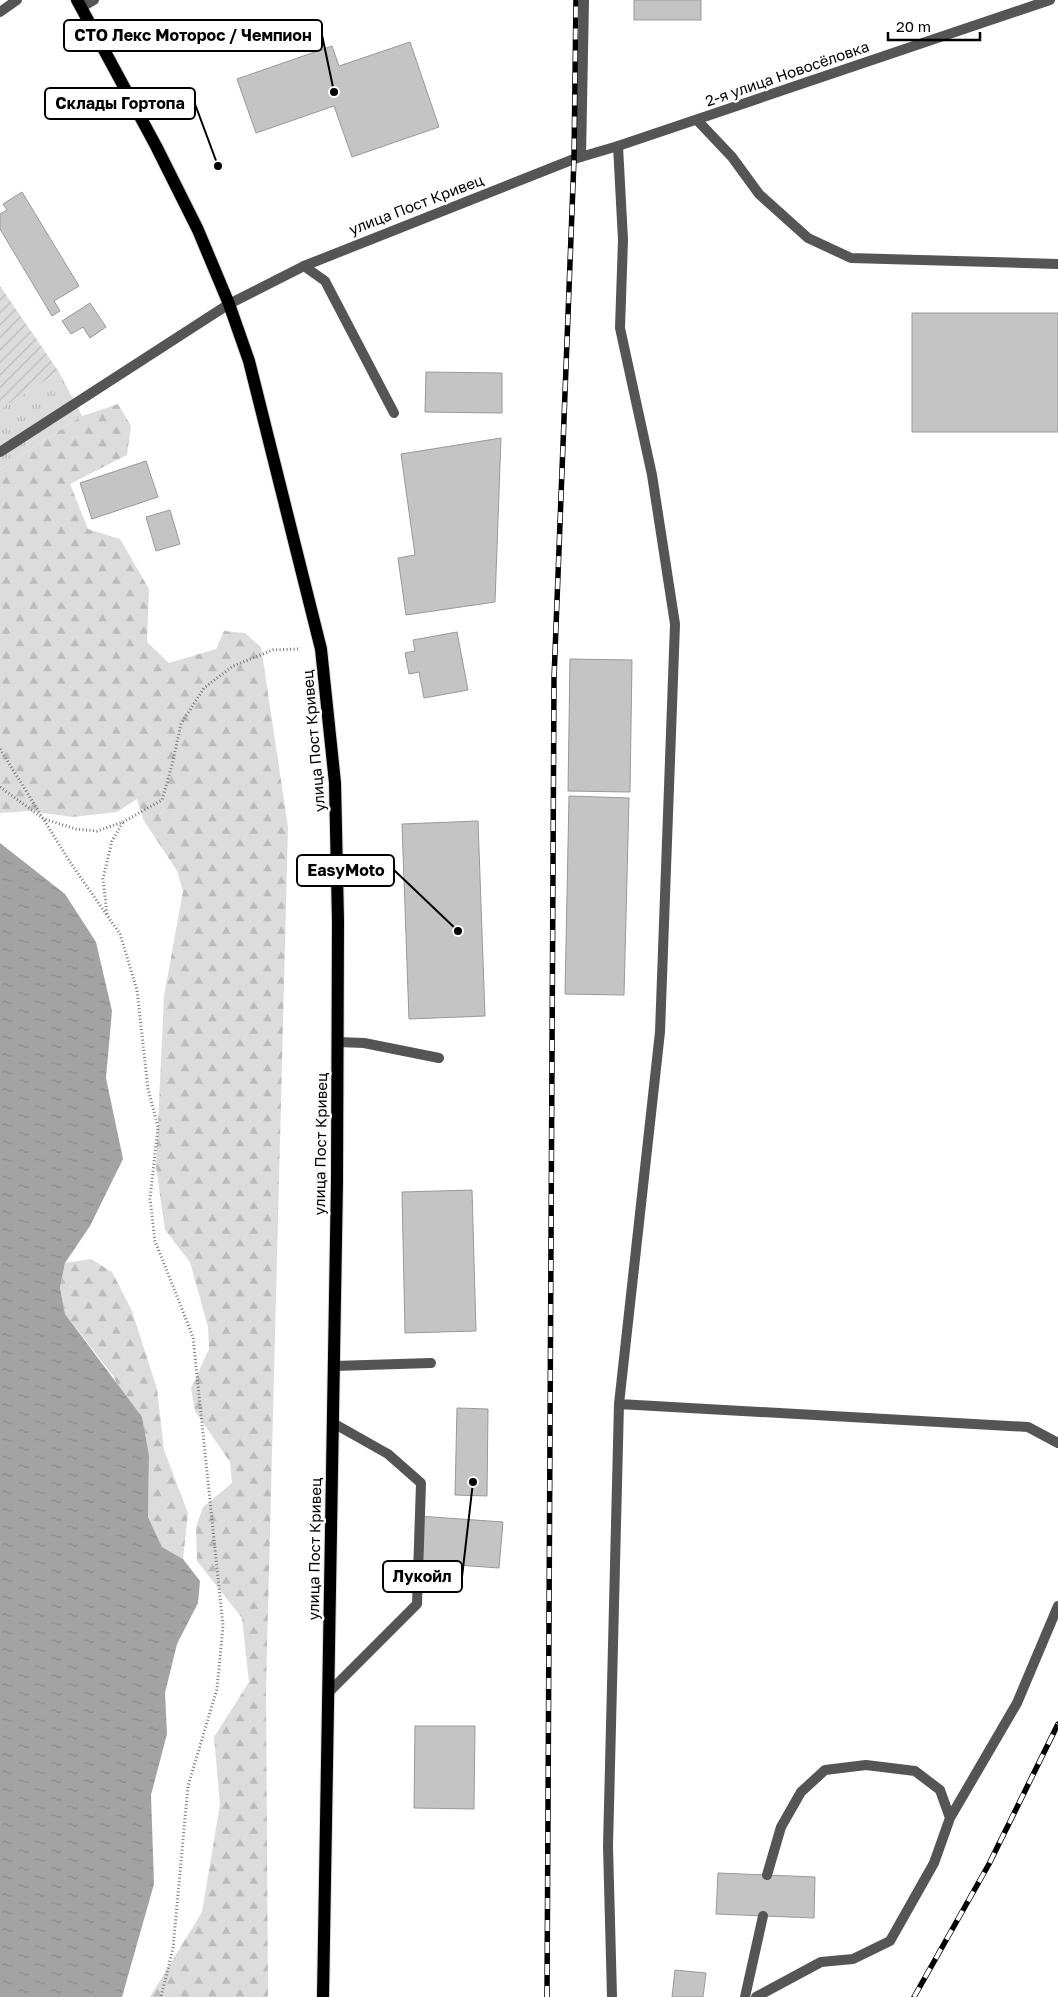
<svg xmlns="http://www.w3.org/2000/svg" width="1058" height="1997" viewBox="0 0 1058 1997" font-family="'Golos Text',sans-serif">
<defs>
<pattern id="grass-tufts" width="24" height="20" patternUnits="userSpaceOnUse" patternTransform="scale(1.25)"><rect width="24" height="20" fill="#dcdcdc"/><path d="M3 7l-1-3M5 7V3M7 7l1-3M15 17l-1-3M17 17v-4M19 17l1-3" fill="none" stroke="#bbb"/></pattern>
<pattern id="forest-firs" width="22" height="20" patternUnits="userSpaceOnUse" patternTransform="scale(1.25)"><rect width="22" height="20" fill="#dcdcdc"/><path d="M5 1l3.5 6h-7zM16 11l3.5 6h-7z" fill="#bbb"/></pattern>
<pattern id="garden-furrows" width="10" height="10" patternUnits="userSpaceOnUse" patternTransform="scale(1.25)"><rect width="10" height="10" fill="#dcdcdc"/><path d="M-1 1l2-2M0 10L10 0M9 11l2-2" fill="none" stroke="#bbb"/></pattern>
<pattern id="water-ripples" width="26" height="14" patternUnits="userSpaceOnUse" patternTransform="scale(1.25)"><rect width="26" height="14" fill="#a3a3a3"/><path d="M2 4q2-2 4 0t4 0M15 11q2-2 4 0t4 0" fill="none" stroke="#8b8b8b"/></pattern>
</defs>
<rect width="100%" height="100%" fill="#fff"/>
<path fill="url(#grass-tufts)" d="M 59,372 L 82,416 L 0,469 L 0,409 Z"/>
<path fill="url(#forest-firs)" d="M 118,404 L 131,426 L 127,455 L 70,484 L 88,529 L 120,539 L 149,589 L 147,642 L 169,663 L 216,649 L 224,631 L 245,633 L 261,647 L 288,827 L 266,1688 L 268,1997 L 150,1997 L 202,1912 L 220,1804 L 214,1737 L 249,1682 L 242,1618 L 197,1561 L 196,1527 L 203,1507 L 232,1483 L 230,1462 L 195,1411 L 191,1388 L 209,1349 L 208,1327 L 190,1262 L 165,1230 L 156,1167 L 164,996 L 183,891 L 177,871 L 143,819 L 137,799 L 117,812 L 73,817 L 28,811 L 0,813 L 0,469 L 82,416 Z
M 91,1259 L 112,1272 L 132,1311 L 157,1389 L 164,1450 L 188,1513 L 183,1559 L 162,1547 L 148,1517 L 149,1456 L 114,1377 L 65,1314 L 60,1288 L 65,1263 Z"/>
<path fill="url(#garden-furrows)" d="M 0,286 L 59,372 L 0,409 Z"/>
<path fill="url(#water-ripples)" d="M 0,843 L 65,894 L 96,942 L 112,1011 L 106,1078 L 123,1159 L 90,1226 L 65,1263 L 60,1288 L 65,1314 L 142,1417 L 149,1456 L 148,1517 L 162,1547 L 183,1559 L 200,1581 L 198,1603 L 177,1644 L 165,1693 L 167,1734 L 151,1795 L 154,1884 L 122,1997 L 0,1997 Z"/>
<path fill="#c4c4c4" stroke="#999" d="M 634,0 L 701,0 L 701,20 L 634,20 Z
M 410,42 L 439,127 L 352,157 L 334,106 L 256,133 L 237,79 L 332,46 L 339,66 Z
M 22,192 L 79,286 L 54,301 L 60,311 L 52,316 L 0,229 L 0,214 L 7,210 L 3,204 Z
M 90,303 L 106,327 L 90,338 L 83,327 L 71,334 L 62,321 Z
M 912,313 L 1058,313 L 1058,432 L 912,432 Z
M 426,372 L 502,373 L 502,413 L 425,412 Z
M 501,438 L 495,602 L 406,615 L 398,558 L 415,555 L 401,454 Z
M 146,461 L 158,497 L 92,519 L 80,483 Z
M 170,510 L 180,544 L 156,551 L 146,517 Z
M 457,632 L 468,690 L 424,698 L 419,672 L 409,674 L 405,653 L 415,651 L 413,640 Z
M 570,659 L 632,660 L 630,792 L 568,791 Z
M 569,796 L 629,798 L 624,995 L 565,994 Z
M 478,821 L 485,1016 L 409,1019 L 402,824 Z
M 472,1190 L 476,1331 L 405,1333 L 402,1192 Z
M 457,1408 L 488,1409 L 487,1496 L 455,1495 Z
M 418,1516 L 503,1522 L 499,1568 L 414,1562 Z
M 415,1726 L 475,1726 L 474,1809 L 414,1808 Z
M 718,1873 L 815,1877 L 814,1918 L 716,1914 Z
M 675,1970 L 706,1973 L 703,1997 L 672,1997 Z"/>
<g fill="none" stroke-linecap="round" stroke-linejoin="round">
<g stroke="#dbdbdb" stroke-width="14">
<path id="primary" d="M 77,0 L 156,146 L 198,230 L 229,304 L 249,361 L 321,649 L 335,783 L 338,921 L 337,1181 L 323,1997"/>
</g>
<path stroke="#777" stroke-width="3" stroke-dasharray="1 2.5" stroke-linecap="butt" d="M 0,749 L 70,862 L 120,934 L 137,990 L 148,1089 L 158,1127 L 150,1199 L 155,1241 L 193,1337 L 223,1626 L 217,1689 L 188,1786 L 173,1948 L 161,1997
M 0,787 L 44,819 L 76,829 L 97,831 L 123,822 L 162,800 L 173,761 L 181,724 L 204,688 L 233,666 L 273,650 L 298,649
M 107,914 L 103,879 L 112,841 L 123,822"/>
<path stroke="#555" stroke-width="10" d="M 82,7 L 94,0
M 0,12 L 17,0
M 697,120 L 732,157 L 759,194 L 808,238 L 851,258 L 1058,264
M 581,157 L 584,0
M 304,266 L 325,281 L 394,413
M 0,452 L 229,304
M 338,1042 L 364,1043 L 439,1058
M 334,1366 L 431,1363
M 619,1404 L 1028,1427 L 1058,1443
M 328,1693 L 417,1604 L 421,1483 L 388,1454 L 333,1423
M 950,1818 L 1017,1703 L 1058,1606
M 612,1997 L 608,1846 L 619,1404 L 660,1032 L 675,624 L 652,475 L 620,328 L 623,240 L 618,146
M 745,1997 L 763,1916
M 756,1997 L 821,1962 L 853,1959 L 890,1941 L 934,1863 L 950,1818 L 940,1790 L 915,1771 L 866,1765 L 825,1770 L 801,1792 L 781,1827 L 767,1875"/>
<path stroke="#555" stroke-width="10" d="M 229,304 L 304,266 L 574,159 L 618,146 L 1050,0"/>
<use href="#primary" stroke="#000" stroke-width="12"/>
<g stroke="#000" stroke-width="5.5">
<path id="rail" d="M 547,1997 L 554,679 L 574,159 L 576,0
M 914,1997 L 989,1864 L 1058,1724"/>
</g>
<use href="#rail" stroke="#fff" stroke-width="4" stroke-dasharray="11" stroke-linecap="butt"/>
</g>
<g text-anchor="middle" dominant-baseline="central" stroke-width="5" stroke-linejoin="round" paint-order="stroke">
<g font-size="15" fill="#000" stroke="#fff">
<text transform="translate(787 73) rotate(-19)">2-я улица Новосёловка</text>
<text transform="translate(416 204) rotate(-21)">улица Пост Кривец</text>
<text transform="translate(313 741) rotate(-95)">улица Пост Кривец</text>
<text transform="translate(320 1144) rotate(-89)">улица Пост Кривец</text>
<text transform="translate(314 1549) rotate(-89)">улица Пост Кривец</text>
</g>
</g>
<path fill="none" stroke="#000" stroke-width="2" d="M334 92L322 35M218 166L195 104M458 931L394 870M473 1482L462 1577"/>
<g fill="#000" stroke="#fff" stroke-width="2">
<circle cx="334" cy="92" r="5"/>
<circle cx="218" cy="166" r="5"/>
<circle cx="458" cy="931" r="5"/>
<circle cx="473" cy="1482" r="5"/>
</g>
<g fill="#fff" stroke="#000" stroke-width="2">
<rect x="64" y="20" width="258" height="31" rx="5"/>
<rect x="45" y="88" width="150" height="31" rx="5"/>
<rect x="297" y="855" width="97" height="31" rx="5"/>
<rect x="383" y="1561" width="79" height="31" rx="5"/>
</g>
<g font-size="16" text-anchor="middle" font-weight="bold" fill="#000">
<text x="193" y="41">СТО Лекс Моторос / Чемпион</text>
<text x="120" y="109">Склады Гортопа</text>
<text x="346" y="876">EasyMoto</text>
<text x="422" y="1582">Лукойл</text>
</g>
<path d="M888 32v8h92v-8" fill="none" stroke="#000000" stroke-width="2.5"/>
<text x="896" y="32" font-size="15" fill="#000000" stroke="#ffffff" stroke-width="4" paint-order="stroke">20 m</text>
</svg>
